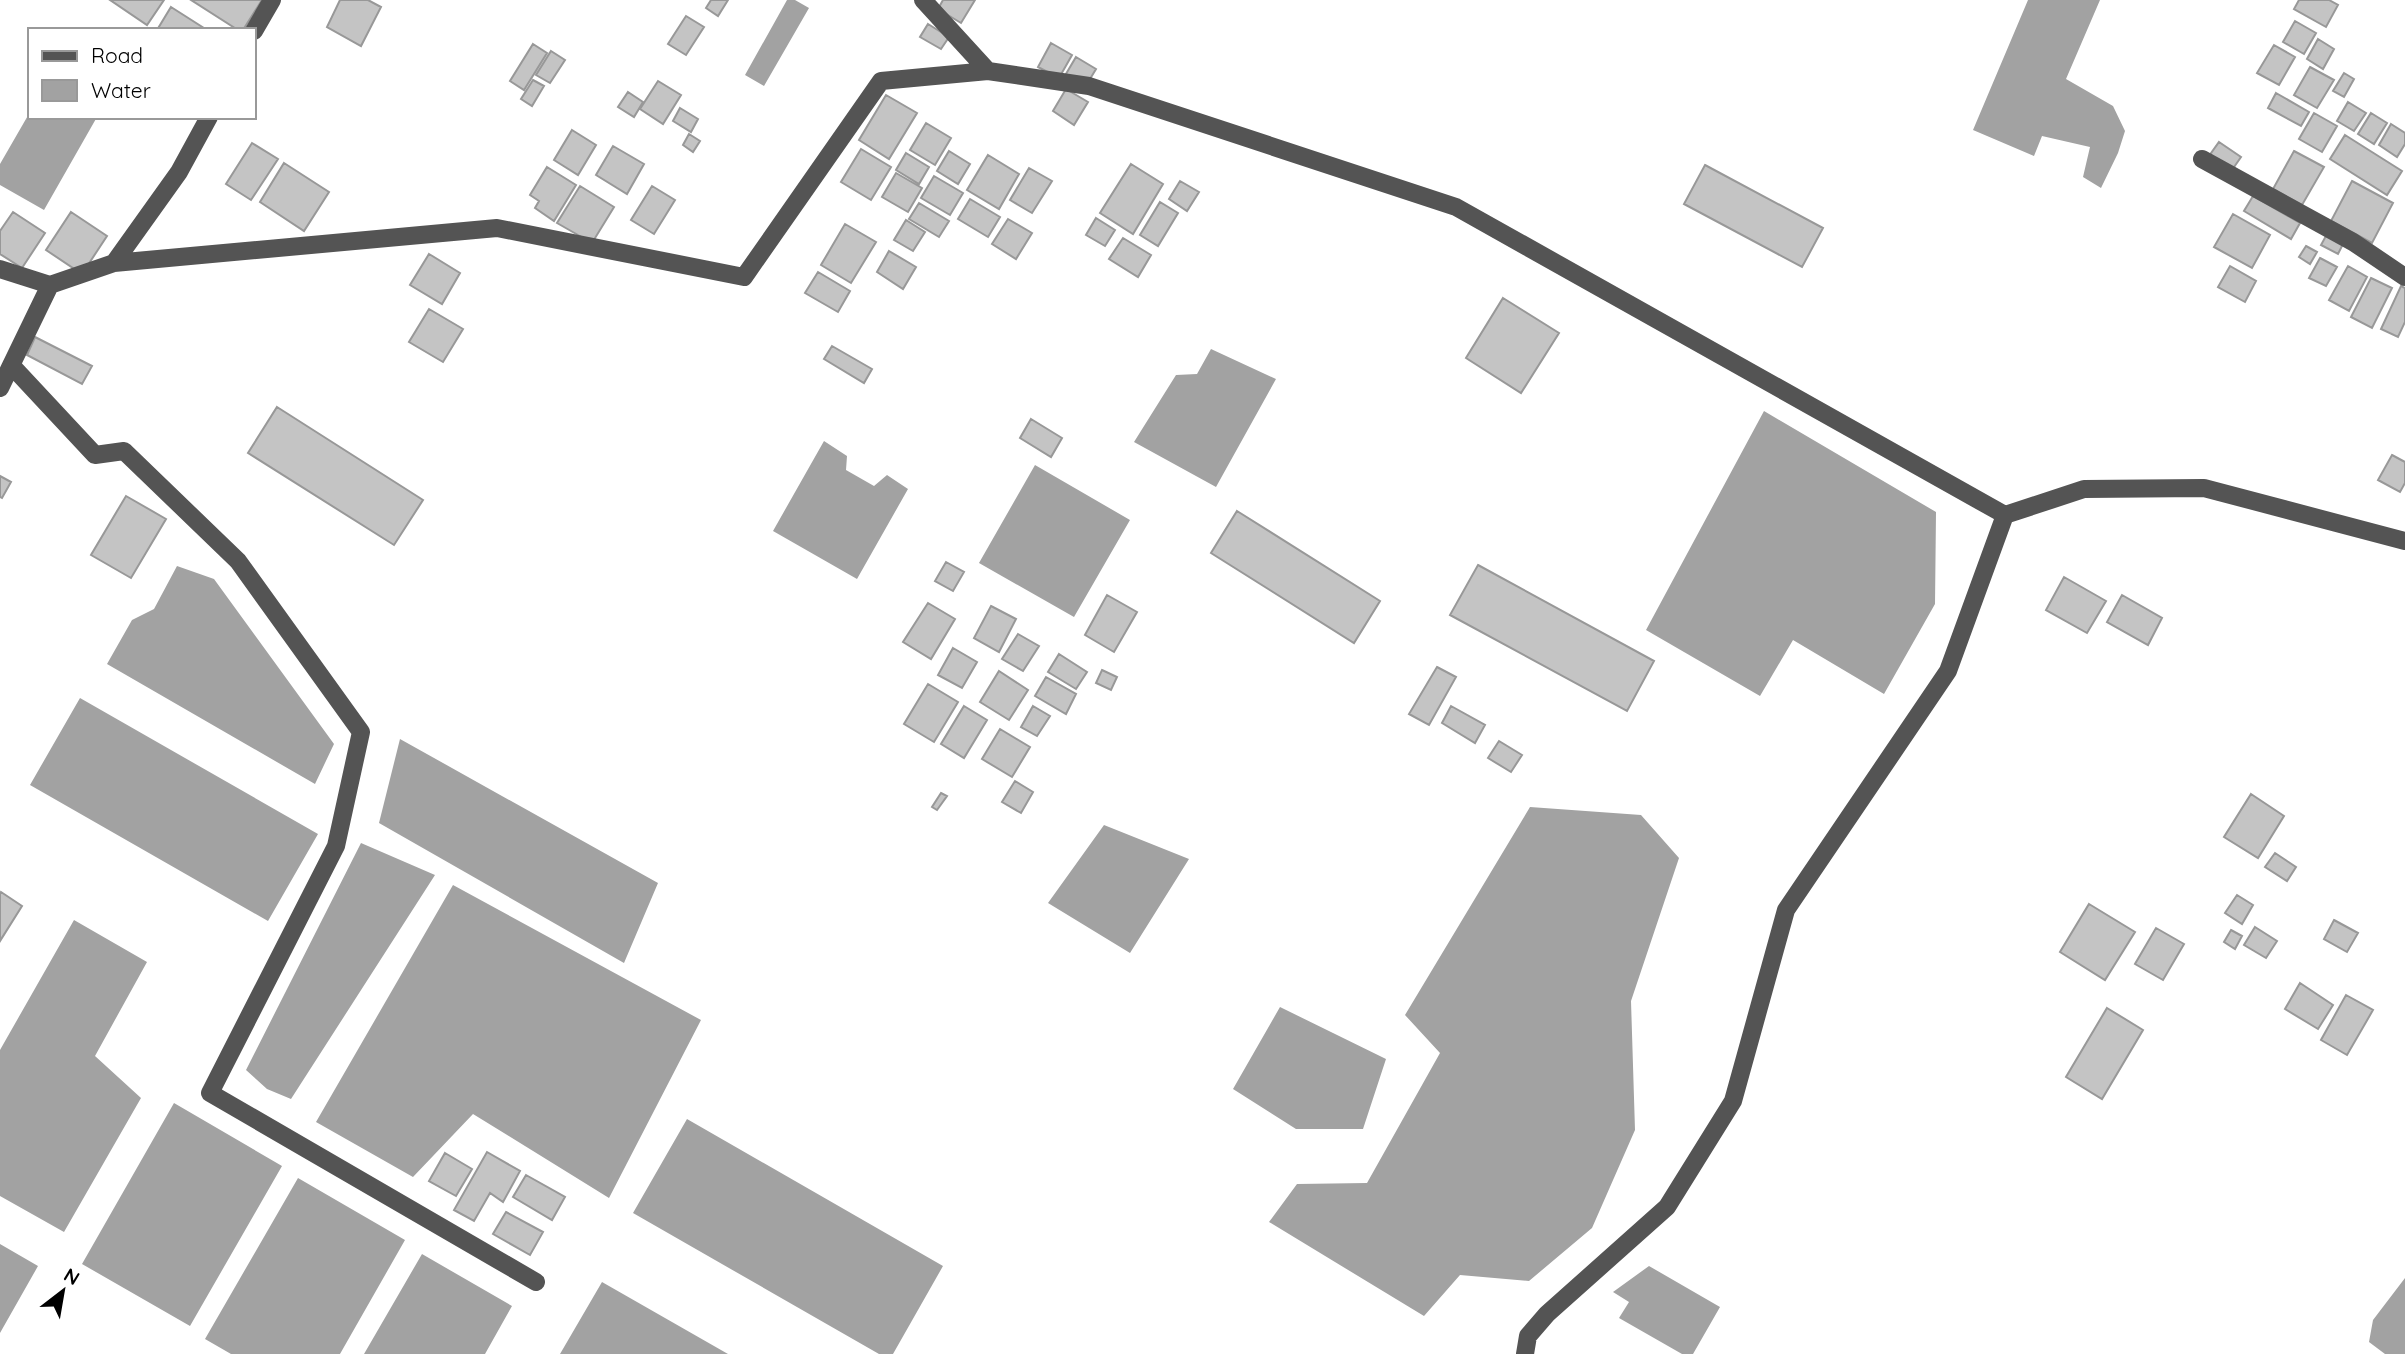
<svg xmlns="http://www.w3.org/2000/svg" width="2405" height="1354" viewBox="0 0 2405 1354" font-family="Quicksand,sans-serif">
<rect width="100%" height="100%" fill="#fff"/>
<path fill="#a2a2a2" d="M 787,0 L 795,0 L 809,8 L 764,86 L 745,75 Z
M 2028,0 L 2100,0 L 2066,79 L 2113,106 L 2125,131 L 2118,153 L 2101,188 L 2083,177 L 2090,147 L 2042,136 L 2034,156 L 1973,130 Z
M 30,112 L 30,117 L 97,117 L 44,210 L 0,185 L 0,164 Z
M 1211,349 L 1276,379 L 1216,487 L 1134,442 L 1176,375 L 1197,374 Z
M 1764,411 L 1936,512 L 1935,604 L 1884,694 L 1793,640 L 1760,696 L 1646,630 Z
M 824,441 L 847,456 L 846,470 L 874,486 L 887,475 L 908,489 L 857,579 L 773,531 Z
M 1035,465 L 1130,520 L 1074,617 L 979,563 Z
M 177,566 L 214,579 L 334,744 L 315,784 L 107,664 L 132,620 L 154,609 Z
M 80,698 L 318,834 L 268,921 L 30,785 Z
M 400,739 L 658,883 L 624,963 L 379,823 Z
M 1530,807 L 1641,815 L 1679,858 L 1631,1001 L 1635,1130 L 1592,1228 L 1529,1281 L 1460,1275 L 1424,1316 L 1269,1222 L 1297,1184 L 1367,1183 L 1440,1053 L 1405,1015 Z
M 1104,825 L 1189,859 L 1130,953 L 1048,903 Z
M 361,843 L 435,875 L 291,1099 L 267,1089 L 246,1070 Z
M 453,885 L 701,1020 L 609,1198 L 473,1114 L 413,1177 L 316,1122 Z
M 74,920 L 147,962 L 95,1056 L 141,1098 L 64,1232 L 0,1196 L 0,1050 Z
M 1280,1007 L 1386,1059 L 1363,1129 L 1296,1129 L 1233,1089 Z
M 174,1103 L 282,1166 L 190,1326 L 82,1264 Z
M 687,1119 L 943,1266 L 893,1354 L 879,1354 L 633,1213 Z
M 298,1178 L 405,1240 L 340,1354 L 231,1354 L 205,1339 Z
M 0,1244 L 38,1266 L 0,1333 Z
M 422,1254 L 512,1306 L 485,1354 L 364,1354 Z
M 1649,1266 L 1720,1307 L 1693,1354 L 1682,1354 L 1619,1318 L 1629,1302 L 1613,1292 Z
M 2405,1278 L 2405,1354 L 2385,1354 L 2369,1342 L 2373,1320 Z
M 602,1282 L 728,1354 L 560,1354 Z"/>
<path fill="#c4c4c4" stroke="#989898" stroke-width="2" d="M 110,0 L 164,0 L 147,25 Z
M 191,0 L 262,0 L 243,30 L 238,30 Z
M 340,0 L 368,0 L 381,7 L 361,46 L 327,27 Z
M 711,0 L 728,0 L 718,16 L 706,8 Z
M 943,0 L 975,0 L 961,23 L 938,9 Z
M 2299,0 L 2329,0 L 2338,5 L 2326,27 L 2294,9 Z
M 171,7 L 207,30 L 157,30 Z
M 686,16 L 704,27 L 686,55 L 668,44 Z
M 2295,21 L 2316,33 L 2304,54 L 2283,42 Z
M 928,24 L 949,37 L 941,49 L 920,37 Z
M 2318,39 L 2334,49 L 2323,69 L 2307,59 Z
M 1051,43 L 1072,55 L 1059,78 L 1038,67 Z
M 533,44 L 547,53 L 524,90 L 510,81 Z
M 2274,45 L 2295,57 L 2279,85 L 2257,73 Z
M 551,51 L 565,60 L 550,83 L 536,75 Z
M 1076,57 L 1096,69 L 1087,84 L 1063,79 Z
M 2310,67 L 2334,80 L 2317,108 L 2294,95 Z
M 2344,73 L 2354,79 L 2344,97 L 2333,91 Z
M 533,80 L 544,86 L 532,106 L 521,99 Z
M 658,81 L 681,95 L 663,124 L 640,109 Z
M 1066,89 L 1088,102 L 1074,125 L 1053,111 Z
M 628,92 L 643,102 L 634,117 L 618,107 Z
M 2276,93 L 2309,112 L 2301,126 L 2268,108 Z
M 886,95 L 917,113 L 889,159 L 859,140 Z
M 2348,102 L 2366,113 L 2354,131 L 2337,121 Z
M 680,108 L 698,119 L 691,132 L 673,121 Z
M 2314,113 L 2337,126 L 2322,152 L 2299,139 Z
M 2371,113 L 2387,123 L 2374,144 L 2358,134 Z
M 926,123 L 951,138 L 935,165 L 910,150 Z
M 2391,124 L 2405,133 L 2405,144 L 2397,157 L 2379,145 Z
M 572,130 L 596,145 L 578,175 L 554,160 Z
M 689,134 L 700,141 L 693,152 L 683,145 Z
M 2345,135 L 2402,171 L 2387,195 L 2330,159 Z
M 2219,142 L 2241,157 L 2232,170 L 2209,156 Z
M 252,143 L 278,159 L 251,200 L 226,184 Z
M 613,146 L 644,164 L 627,194 L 596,175 Z
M 861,149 L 891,167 L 871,200 L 841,182 Z
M 949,151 L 970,164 L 958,184 L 937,171 Z
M 2294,151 L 2324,167 L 2302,205 L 2273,189 Z
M 906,153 L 929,167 L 919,184 L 896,170 Z
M 988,155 L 1019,174 L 999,209 L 967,190 Z
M 284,163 L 329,192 L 304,231 L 260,202 Z
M 1131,164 L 1163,184 L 1133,234 L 1100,213 Z
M 1705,165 L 1823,228 L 1802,267 L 1684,204 Z
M 547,167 L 576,185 L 554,221 L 535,208 L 539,201 L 530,195 Z
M 1029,168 L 1052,181 L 1032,213 L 1010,200 Z
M 896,173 L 922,188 L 908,212 L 882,197 Z
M 934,176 L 963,193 L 950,215 L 921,198 Z
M 1180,181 L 1199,192 L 1187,211 L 1169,199 Z
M 2352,181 L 2393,203 L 2372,243 L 2331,221 Z
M 580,186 L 614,207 L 592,243 L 557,223 Z
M 652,186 L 675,200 L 654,234 L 631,220 Z
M 2253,196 L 2300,223 L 2291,239 L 2244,211 Z
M 970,199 L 1000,217 L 988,237 L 958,219 Z
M 1160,202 L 1178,213 L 1158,246 L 1140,235 Z
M 919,203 L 949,221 L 939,237 L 909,219 Z
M 13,212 L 45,233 L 22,268 L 0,254 L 0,231 Z
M 71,212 L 107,236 L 82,274 L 46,250 Z
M 2233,214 L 2270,235 L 2252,268 L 2214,247 Z
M 1096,218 L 1115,230 L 1105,246 L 1086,235 Z
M 1008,219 L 1032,233 L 1016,259 L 992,244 Z
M 906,220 L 925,232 L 913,251 L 894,240 Z
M 845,224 L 876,242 L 851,283 L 821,265 Z
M 2327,234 L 2344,242 L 2338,254 L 2321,245 Z
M 1123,238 L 1151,255 L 1138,277 L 1109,259 Z
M 2306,246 L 2317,252 L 2310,264 L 2299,257 Z
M 889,251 L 916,267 L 903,289 L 877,272 Z
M 429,254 L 460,273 L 442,304 L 410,285 Z
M 2320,258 L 2337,267 L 2326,286 L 2309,278 Z
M 2230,266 L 2256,281 L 2245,302 L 2218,287 Z
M 2348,266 L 2367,277 L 2349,311 L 2329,300 Z
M 818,272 L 850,291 L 838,312 L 805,293 Z
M 2371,278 L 2392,288 L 2372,328 L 2351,317 Z
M 2401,286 L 2405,288 L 2405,322 L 2398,337 L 2381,329 Z
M 1503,298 L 1559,333 L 1521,393 L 1466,358 Z
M 429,309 L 463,329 L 443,362 L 409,342 Z
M 35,337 L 92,366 L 82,384 L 27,355 Z
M 832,346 L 872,369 L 864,383 L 824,359 Z
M 277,407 L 423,500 L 394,545 L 248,453 Z
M 1031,419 L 1062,438 L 1051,457 L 1020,438 Z
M 2392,455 L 2405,462 L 2405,483 L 2400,492 L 2378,480 Z
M 0,476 L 11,482 L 2,498 L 0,497 Z
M 126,496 L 166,519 L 131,578 L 91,555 Z
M 1237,511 L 1380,601 L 1354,643 L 1211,553 Z
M 946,562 L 964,572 L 953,591 L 935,581 Z
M 1478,565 L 1654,661 L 1627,711 L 1450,615 Z
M 2064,577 L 2106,601 L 2087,633 L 2046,610 Z
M 1107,595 L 1137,612 L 1114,652 L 1085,635 Z
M 2122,595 L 2162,618 L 2148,645 L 2107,622 Z
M 928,603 L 955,619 L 931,659 L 903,642 Z
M 991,606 L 1016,619 L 999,652 L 974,638 Z
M 1018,634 L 1039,646 L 1023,671 L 1002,659 Z
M 953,648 L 977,662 L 962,688 L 938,675 Z
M 1059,654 L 1087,672 L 1076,689 L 1048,672 Z
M 1437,667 L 1456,677 L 1429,725 L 1409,714 Z
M 1102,670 L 1117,677 L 1111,690 L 1096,683 Z
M 999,671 L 1028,690 L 1009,720 L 980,702 Z
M 1046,677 L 1076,694 L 1066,714 L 1035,696 Z
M 928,684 L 958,702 L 934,742 L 904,724 Z
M 964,706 L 987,720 L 964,758 L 941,744 Z
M 1033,706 L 1050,716 L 1037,736 L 1021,727 Z
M 1451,706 L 1485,725 L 1475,743 L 1442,723 Z
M 1000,729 L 1030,747 L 1012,777 L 982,759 Z
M 1499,741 L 1522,755 L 1511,772 L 1488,758 Z
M 1015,781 L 1033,792 L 1021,813 L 1002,802 Z
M 941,793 L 947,796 L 937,810 L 932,807 Z
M 2251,794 L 2284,816 L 2258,858 L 2224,837 Z
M 2275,853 L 2296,867 L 2287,881 L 2265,867 Z
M 1,892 L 22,906 L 0,941 L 0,894 Z
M 2237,895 L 2253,905 L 2242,924 L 2225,913 Z
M 2089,904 L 2135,932 L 2105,980 L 2060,952 Z
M 2334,920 L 2358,933 L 2347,952 L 2324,939 Z
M 2255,927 L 2277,941 L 2266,958 L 2244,945 Z
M 2156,928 L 2184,944 L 2163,980 L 2135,964 Z
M 2231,930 L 2242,936 L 2235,949 L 2224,942 Z
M 2300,983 L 2333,1005 L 2318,1029 L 2285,1009 Z
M 2346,995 L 2373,1010 L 2347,1055 L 2321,1040 Z
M 2107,1008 L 2143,1030 L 2102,1099 L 2066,1077 Z
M 487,1152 L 520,1171 L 503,1202 L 490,1193 L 474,1221 L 454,1210 Z
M 445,1153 L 472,1169 L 456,1196 L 429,1181 Z
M 526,1175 L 565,1197 L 552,1220 L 513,1197 Z
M 506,1212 L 543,1232 L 530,1255 L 493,1234 Z"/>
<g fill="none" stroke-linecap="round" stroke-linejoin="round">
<path stroke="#545454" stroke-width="18" d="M 923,0 L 988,71
M 254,31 L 272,0
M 2202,159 L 2353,242 L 2405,277
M 114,263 L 179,172 L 209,117
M 0,269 L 50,285 L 114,263 L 497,228 L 744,277 L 881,81 L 988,71 L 1089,86 L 1456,207 L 2005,515 L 2084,489 L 2204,488 L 2405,541
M 11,365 L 95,455 L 124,451 L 238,561 L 361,732 L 336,846 L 210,1093 L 536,1282
M 0,388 L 50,285
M 1525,1354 L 1528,1336 L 1547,1314 L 1667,1207 L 1733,1101 L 1786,910 L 1948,671 L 2005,515"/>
</g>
<rect x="28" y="28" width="228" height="91" fill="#ffffff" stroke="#999999" stroke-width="2"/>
<rect x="42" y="51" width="35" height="10" fill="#545454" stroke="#999999" stroke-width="2"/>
<text x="91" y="63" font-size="21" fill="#000000">Road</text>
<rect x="42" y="80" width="35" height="21" fill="#a2a2a2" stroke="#999999" stroke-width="2"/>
<text x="91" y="98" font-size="21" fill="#000000">Water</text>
<g transform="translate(63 1291) rotate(31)" stroke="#ffffff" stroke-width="5" paint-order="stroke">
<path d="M0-5L12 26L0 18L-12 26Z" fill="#000000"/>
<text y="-10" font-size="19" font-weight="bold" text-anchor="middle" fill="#000000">N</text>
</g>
</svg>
